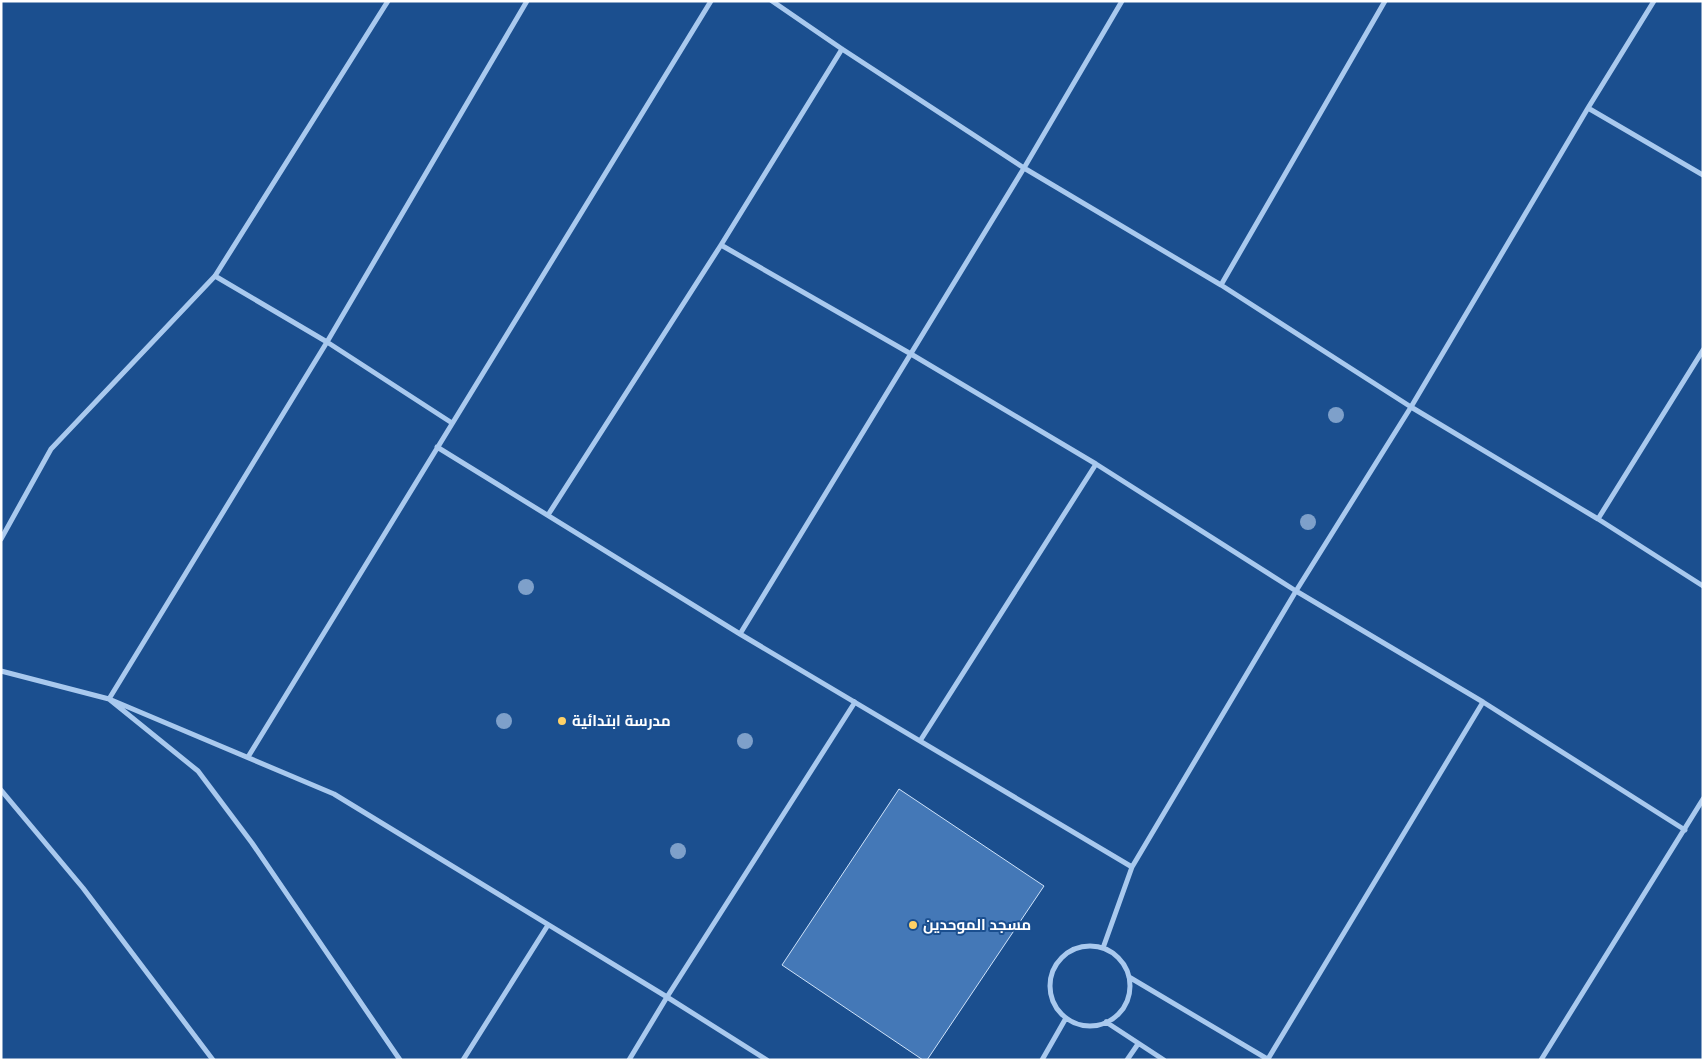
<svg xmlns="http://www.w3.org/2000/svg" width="1704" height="1061" viewBox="0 0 1704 1061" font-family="'Varela Round',Cairo,sans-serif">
<rect width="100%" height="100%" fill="#1b4f8f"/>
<path fill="#4478b7" stroke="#cfe3fa" d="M 899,789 L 1044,886 L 927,1060 L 923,1060 L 782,965 Z"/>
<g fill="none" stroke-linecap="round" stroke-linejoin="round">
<path stroke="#a9c9ee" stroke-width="5" d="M 772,1 L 842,49 L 1024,168 L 1221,285 L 1411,407 L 1598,519 L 1703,586
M 1588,108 L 1703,175
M 721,245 L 911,354 L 1096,464 L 1296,591 L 1483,702 L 1685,830
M 215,276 L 327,342 L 452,423
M 1221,285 L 1385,1
M 437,447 L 740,634 L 1132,867
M 548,515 L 721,245 L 842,49
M 1598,519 L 1703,350
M 1,539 L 51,449 L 215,276 L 388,1
M 740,634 L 1024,168 L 1122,1
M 1,671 L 109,699 L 334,794 L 667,997 L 767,1060
M 920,741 L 1096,464
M 248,757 L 711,1
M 1,790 L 83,888 L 213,1060
M1050 986a40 40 0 1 1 80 0a40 40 0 1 1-80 0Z
M 1103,948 L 1132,867 L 1296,591 L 1411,407 L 1588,108 L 1654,1
M 1129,977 L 1269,1060
M 1106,1022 L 1164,1060
M 1268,1059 L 1483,702
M 400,1060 L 252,843 L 198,771 L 109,699 L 327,342 L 527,1
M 463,1060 L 548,925
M 629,1060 L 667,997 L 855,702
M 1042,1060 L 1066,1018
M 1127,1060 L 1138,1044
M 1541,1060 L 1703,799"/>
</g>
<g fill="#7ea0ca">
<circle cx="1336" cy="415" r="8"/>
<circle cx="1308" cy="522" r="8"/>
<circle cx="526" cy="587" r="8"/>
<circle cx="504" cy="721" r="8"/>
<circle cx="745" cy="741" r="8"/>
<circle cx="678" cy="851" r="8"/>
</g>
<g fill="#ffd166" stroke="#1b4f8f" stroke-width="2">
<circle cx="562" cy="721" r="5"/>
<circle cx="913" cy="925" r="5"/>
</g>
<g text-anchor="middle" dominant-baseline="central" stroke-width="4" stroke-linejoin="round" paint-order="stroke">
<g font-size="15" font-weight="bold" fill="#fff" stroke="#1b4f8f" text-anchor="start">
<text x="572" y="721">مدرسة ابتدائية</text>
<text x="923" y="925">مسجد الموحدين</text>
</g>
</g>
<rect width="1704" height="1061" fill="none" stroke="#ffffff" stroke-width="5"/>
</svg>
